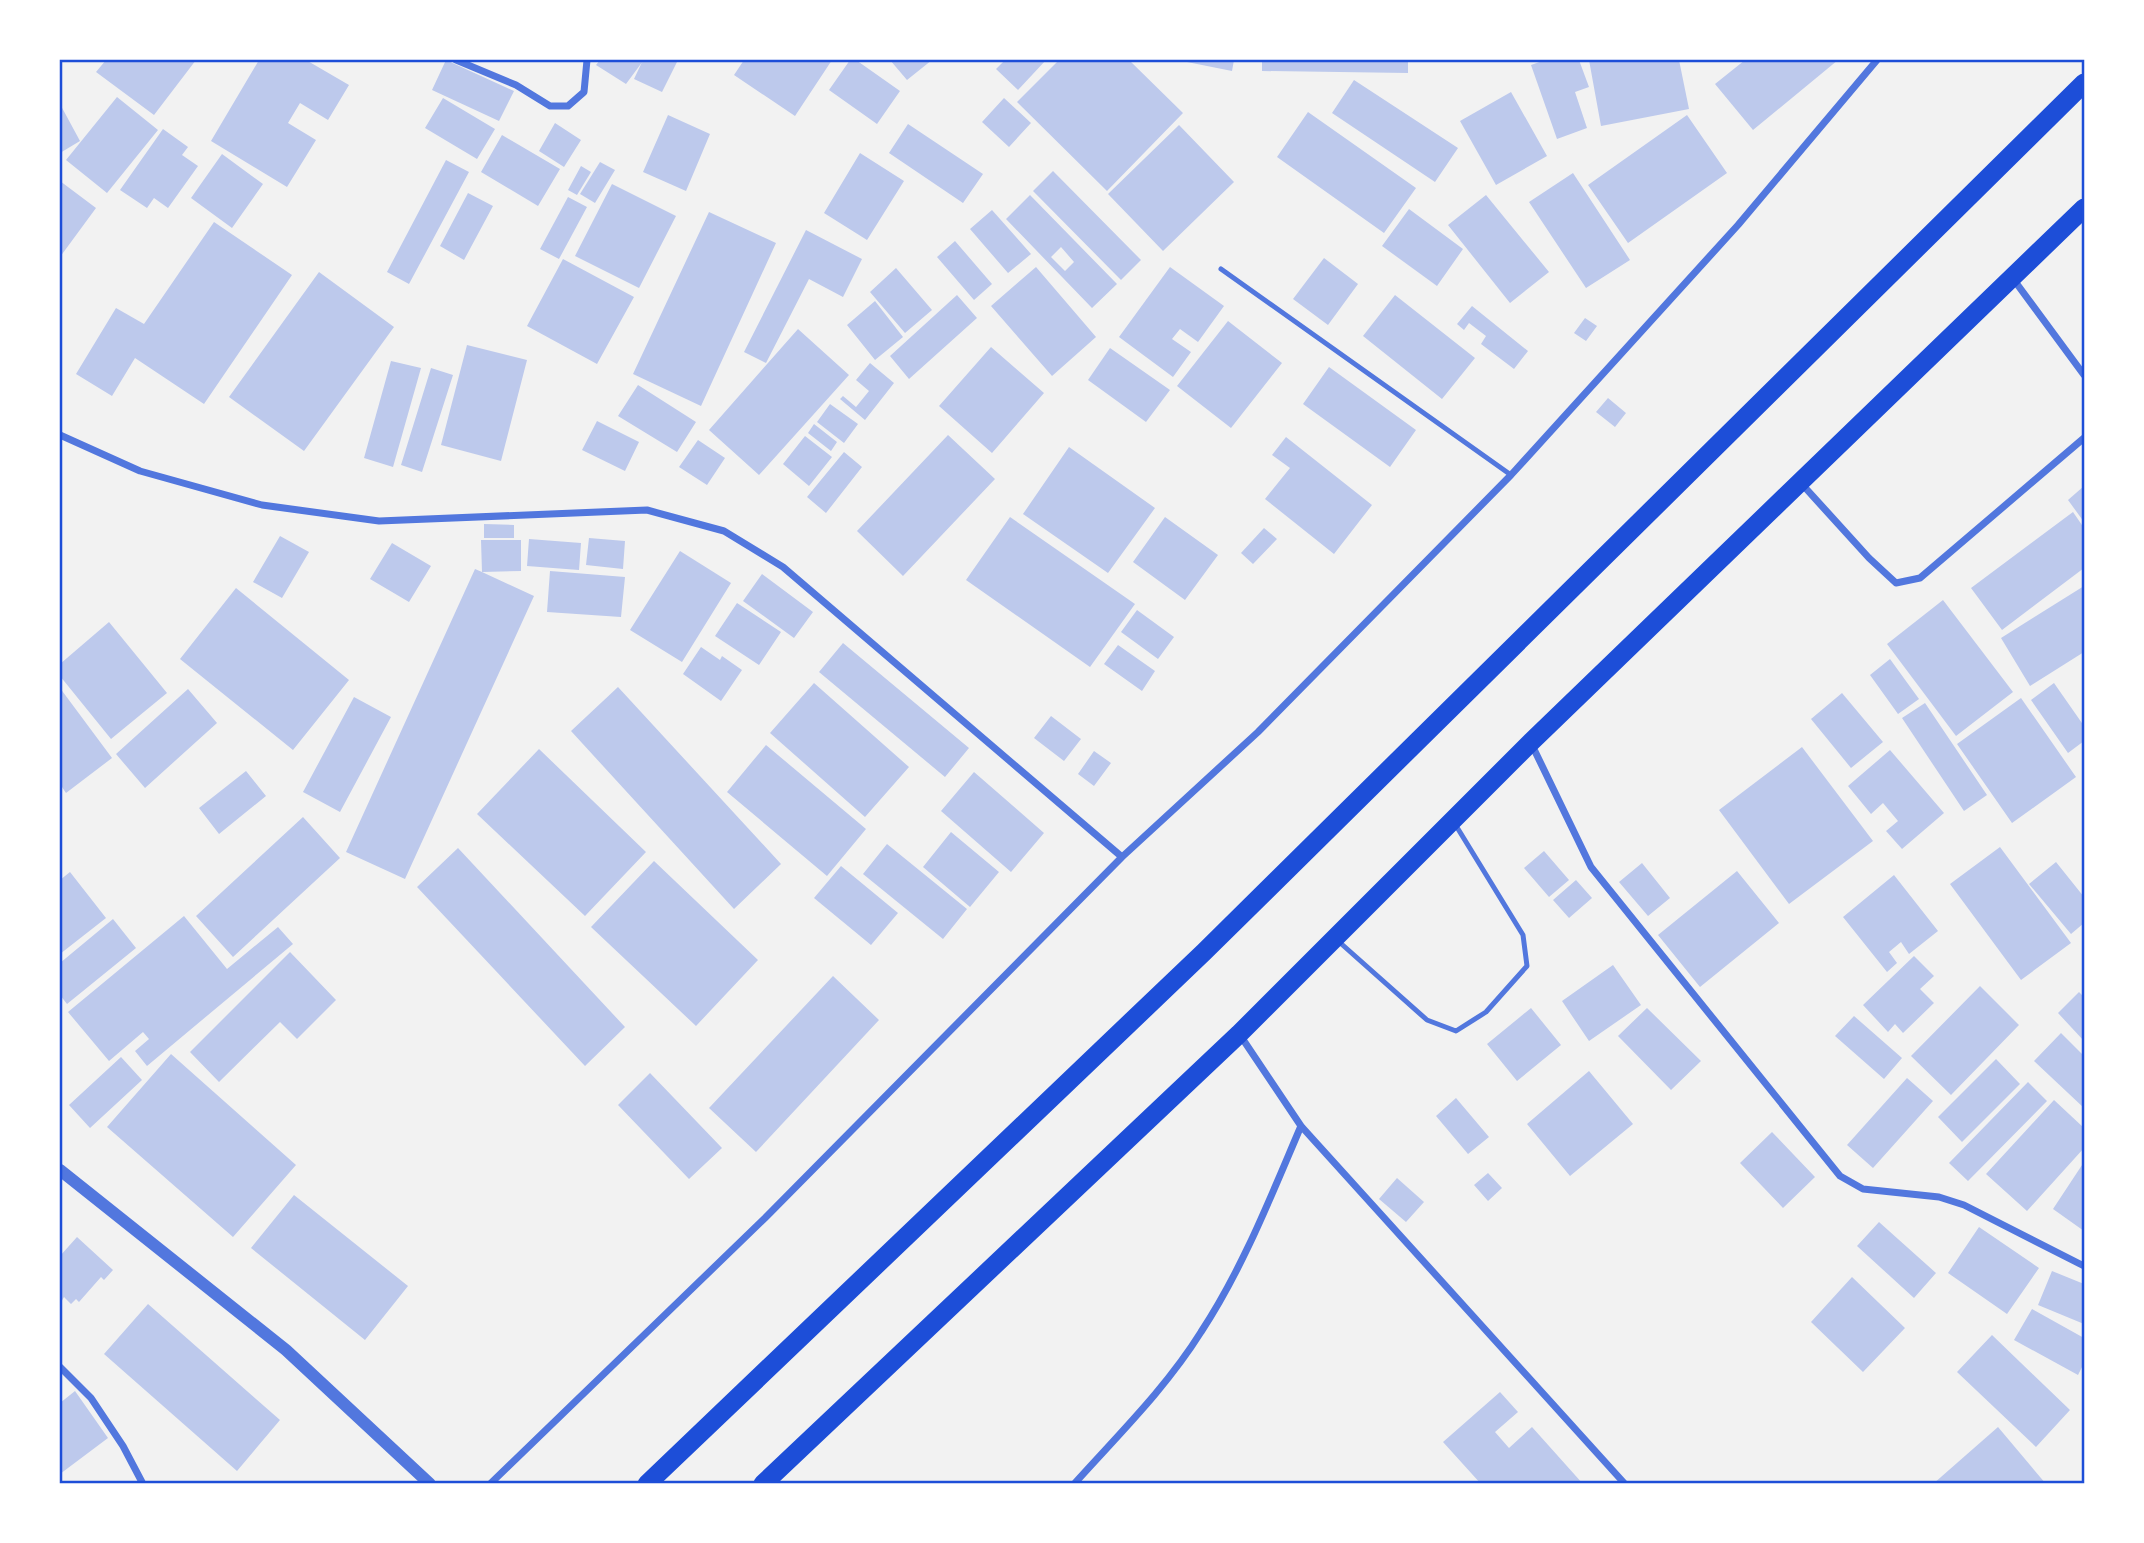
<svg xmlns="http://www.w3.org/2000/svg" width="2144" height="1543" viewBox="0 0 2144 1543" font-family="'Exo 2',sans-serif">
<rect width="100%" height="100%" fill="#f2f2f2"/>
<path fill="#bdc9ec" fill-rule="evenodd" d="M 106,60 L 196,60 L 154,115 L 96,72 Z
M 259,60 L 306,60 L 349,85 L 328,120 L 300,103 L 288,123 L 316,140 L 287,187 L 211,141 Z
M 446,60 L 514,91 L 499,121 L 432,90 Z
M 600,60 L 641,60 L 643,61 L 626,84 L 596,65 Z
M 643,60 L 678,60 L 662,92 L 634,79 Z
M 744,60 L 832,60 L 795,116 L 734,75 Z
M 850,60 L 856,60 L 900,91 L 877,124 L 829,90 Z
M 890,60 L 932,60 L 907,80 Z
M 1005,60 L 1046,60 L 1018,90 L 996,69 Z
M 1059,60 L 1129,60 L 1183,113 L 1107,191 L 1017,102 Z
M 1177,60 L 1234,60 L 1232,71 Z
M 1262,60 L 1408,60 L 1408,73 L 1262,71 Z
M 1545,60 L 1579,60 L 1589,87 L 1575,92 L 1587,128 L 1557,139 L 1531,65 Z
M 1589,60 L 1679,60 L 1689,109 L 1601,126 Z
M 1745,60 L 1838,60 L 1753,130 L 1715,84 Z
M 1354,80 L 1458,148 L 1435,182 L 1332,113 Z
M 1511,92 L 1547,156 L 1496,185 L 1460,121 Z
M 117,97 L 158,130 L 107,193 L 66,160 Z
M 443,98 L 495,129 L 477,159 L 425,128 Z
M 1004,98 L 1031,123 L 1009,147 L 982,122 Z
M 60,104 L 80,141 L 60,153 Z
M 1308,112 L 1416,188 L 1384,233 L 1277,157 Z
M 668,115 L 710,134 L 686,191 L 643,172 Z
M 1687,115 L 1727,173 L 1628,243 L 1588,185 Z
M 555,123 L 581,140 L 564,167 L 539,151 Z
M 908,124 L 983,174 L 963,203 L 889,153 Z
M 1179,125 L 1234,182 L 1163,251 L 1108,194 Z
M 163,129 L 188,147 L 182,155 L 198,166 L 168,208 L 154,198 L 147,208 L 120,190 Z
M 502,135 L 560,169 L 538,206 L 481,172 Z
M 860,153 L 904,181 L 867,240 L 824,213 Z
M 222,154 L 263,184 L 232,228 L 191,198 Z
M 446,160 L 469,172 L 409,284 L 387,272 Z
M 600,162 L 615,170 L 595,203 L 580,194 Z
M 581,166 L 591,172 L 577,195 L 568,190 Z
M 1053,171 L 1141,260 L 1121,280 L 1033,191 Z
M 1573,173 L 1630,260 L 1586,288 L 1529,202 Z
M 60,181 L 96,208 L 60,257 Z
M 612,184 L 676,216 L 639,288 L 575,256 Z
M 468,193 L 493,206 L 464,260 L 440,246 Z
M 1030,195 L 1117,284 L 1092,308 L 1006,219 ZM 1061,247 L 1074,262 L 1065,271 L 1051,257 Z
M 1486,195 L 1549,272 L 1510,303 L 1448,225 Z
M 568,197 L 587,207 L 559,259 L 540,249 Z
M 1409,209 L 1463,249 L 1437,286 L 1382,246 Z
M 992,210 L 1031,254 L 1008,273 L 970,229 Z
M 709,212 L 776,243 L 701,406 L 633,374 Z
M 214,222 L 292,275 L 204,404 L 135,358 L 112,396 L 76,374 L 116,308 L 144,324 Z
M 806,230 L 862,259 L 843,297 L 809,279 L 766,363 L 744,352 Z
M 955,241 L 992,284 L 974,300 L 937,257 Z
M 1324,258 L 1358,284 L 1328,325 L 1293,299 Z
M 563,259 L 634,297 L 597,364 L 527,326 Z
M 1036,267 L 1096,337 L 1052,376 L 991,306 Z
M 1170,267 L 1224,306 L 1198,342 L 1180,329 L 1172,339 L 1191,352 L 1173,377 L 1119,337 Z
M 896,268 L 932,310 L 905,333 L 870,292 Z
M 319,272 L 394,327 L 304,451 L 229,397 Z
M 957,295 L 977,318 L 909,379 L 890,356 Z
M 1395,295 L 1475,358 L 1442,399 L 1363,336 Z
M 875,301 L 903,337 L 875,360 L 847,325 Z
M 1472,306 L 1528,351 L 1514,369 L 1481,344 L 1486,336 L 1469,323 L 1464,330 L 1457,324 Z
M 1585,318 L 1597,326 L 1586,341 L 1574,333 Z
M 1228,321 L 1282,363 L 1231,428 L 1177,386 Z
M 798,329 L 849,375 L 759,475 L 709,430 Z
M 467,345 L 527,360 L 501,461 L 441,445 Z
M 991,347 L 1044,393 L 992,453 L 939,406 Z
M 1110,348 L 1170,390 L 1146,422 L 1088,380 Z
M 391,361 L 421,368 L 393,467 L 364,458 Z
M 870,363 L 894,383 L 865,420 L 840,399 L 843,396 L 856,407 L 869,391 L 856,380 Z
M 1329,367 L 1416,430 L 1390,467 L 1303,404 Z
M 431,368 L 453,375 L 422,472 L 401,465 Z
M 638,385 L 696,422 L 677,452 L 618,416 Z
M 1608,398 L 1626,413 L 1615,427 L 1596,412 Z
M 830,404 L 858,424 L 844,443 L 817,422 Z
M 597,421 L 639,442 L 625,471 L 582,450 Z
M 814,424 L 837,442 L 831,451 L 808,433 Z
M 948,435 L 995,479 L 903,576 L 857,531 Z
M 805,436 L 832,457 L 809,486 L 783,464 Z
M 1286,437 L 1372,505 L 1334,554 L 1265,499 L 1290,468 L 1272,455 Z
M 698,440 L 725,458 L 707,485 L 679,467 Z
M 1069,447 L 1155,508 L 1108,573 L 1023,514 Z
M 844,452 L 862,467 L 826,513 L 807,497 Z
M 2084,486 L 2084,522 L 2068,500 Z
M 2073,512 L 2084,528 L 2084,568 L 2002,630 L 1971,588 Z
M 1010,517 L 1135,604 L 1090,667 L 966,580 Z
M 1165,517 L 1218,555 L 1185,600 L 1133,562 Z
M 484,524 L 514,525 L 514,538 L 484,538 Z
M 1264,528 L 1277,539 L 1253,564 L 1241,553 Z
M 280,536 L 309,552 L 282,598 L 253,582 Z
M 589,538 L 625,541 L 623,569 L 586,565 Z
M 529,539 L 581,543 L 579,570 L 527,566 Z
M 481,540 L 521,540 L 521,571 L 482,572 L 534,596 L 405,879 L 346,852 L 475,569 L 482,572 Z
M 392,543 L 431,566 L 409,602 L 370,579 Z
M 680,551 L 731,583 L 682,662 L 630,630 Z
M 550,571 L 625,577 L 621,617 L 547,612 Z
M 762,574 L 813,612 L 794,638 L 743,601 Z
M 2084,586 L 2084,652 L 2030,686 L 2001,638 Z
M 236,588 L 349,680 L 293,750 L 180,659 Z
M 1943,600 L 2013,692 L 1956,736 L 1887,644 Z
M 737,603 L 781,632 L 759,665 L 715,636 Z
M 1137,610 L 1174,637 L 1158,659 L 1121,632 Z
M 109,622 L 167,693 L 111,739 L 60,676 L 60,664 Z
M 843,643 L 969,748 L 945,777 L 819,672 Z
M 1118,645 L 1155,671 L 1142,691 L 1104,664 Z
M 701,647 L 720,660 L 722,656 L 742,670 L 721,701 L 683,674 Z
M 1890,659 L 1919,699 L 1898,714 L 1870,675 Z
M 814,683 L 909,767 L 865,817 L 770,733 Z
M 2054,683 L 2084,726 L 2084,741 L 2068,753 L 2031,700 Z
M 618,687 L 781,864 L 734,909 L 571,731 Z
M 60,688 L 112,758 L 66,793 L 60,784 Z
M 188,689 L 217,723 L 145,788 L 116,754 Z
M 1842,693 L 1883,742 L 1851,768 L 1811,719 Z
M 354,697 L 391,717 L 340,812 L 303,792 Z
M 2021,698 L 2076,777 L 2012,823 L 1957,744 Z
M 1925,703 L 1987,795 L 1964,811 L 1902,718 Z
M 1051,716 L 1081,739 L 1064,761 L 1034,738 Z
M 766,745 L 866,829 L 827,876 L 727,792 Z
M 1802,747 L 1873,841 L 1789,904 L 1719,810 Z
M 539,749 L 646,852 L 585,916 L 477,814 Z
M 1890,750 L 1944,813 L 1902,849 L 1886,831 L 1898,821 L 1883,803 L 1871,814 L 1848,786 Z
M 1094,751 L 1111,763 L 1094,786 L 1078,774 Z
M 246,771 L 266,796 L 219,834 L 199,808 Z
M 974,772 L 1044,833 L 1011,872 L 941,811 Z
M 303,817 L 340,858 L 233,957 L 196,916 Z
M 951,832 L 999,872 L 970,907 L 923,867 Z
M 887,844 L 967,909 L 943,939 L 863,874 Z
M 2000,847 L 2071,943 L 2021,980 L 1950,884 Z
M 458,848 L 625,1027 L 585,1066 L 417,887 Z
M 1544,851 L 1569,880 L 1549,897 L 1524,868 Z
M 654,861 L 758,960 L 696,1026 L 591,927 Z
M 2056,862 L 2084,897 L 2084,923 L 2071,934 L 2029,884 Z
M 1642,863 L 1670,898 L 1648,916 L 1619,882 Z
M 841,866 L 898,913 L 871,945 L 814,898 Z
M 1737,871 L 1779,923 L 1700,987 L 1658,935 Z
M 70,872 L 106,918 L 60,954 L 60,880 Z
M 1894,875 L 1938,931 L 1909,954 L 1901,942 L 1889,952 L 1897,963 L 1887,972 L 1843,917 Z
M 1576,880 L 1592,898 L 1569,918 L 1553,900 Z
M 184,916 L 227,969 L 278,927 L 293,944 L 147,1066 L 135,1051 L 149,1039 L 143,1032 L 109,1061 L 68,1012 Z
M 113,919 L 136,948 L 67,1004 L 60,995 L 60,963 Z
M 290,952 L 336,1000 L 297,1039 L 280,1022 L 219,1082 L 190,1052 Z
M 1914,956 L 1934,976 L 1920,989 L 1934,1003 L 1903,1033 L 1895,1024 L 1888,1032 L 1863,1005 Z
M 1613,965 L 1641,1005 L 1589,1041 L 1562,1001 Z
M 833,976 L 879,1020 L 756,1152 L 709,1108 Z
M 1980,986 L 2019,1025 L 1951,1095 L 1911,1056 Z
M 2079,992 L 2084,997 L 2084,1041 L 2058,1013 Z
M 1531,1008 L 1561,1045 L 1517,1081 L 1487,1044 Z
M 1647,1008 L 1701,1061 L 1671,1090 L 1618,1036 Z
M 1854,1016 L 1902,1058 L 1884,1079 L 1835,1036 Z
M 2061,1033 L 2084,1056 L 2084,1108 L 2034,1061 Z
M 171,1054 L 296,1165 L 233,1237 L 107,1127 Z
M 121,1057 L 142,1080 L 90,1128 L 69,1105 Z
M 1996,1059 L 2020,1084 L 1962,1142 L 1938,1117 Z
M 1589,1071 L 1633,1124 L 1570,1176 L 1527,1124 Z
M 650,1073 L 722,1148 L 689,1179 L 618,1105 Z
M 1907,1078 L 1933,1101 L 1873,1168 L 1847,1145 Z
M 2028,1082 L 2047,1101 L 1968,1181 L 1949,1163 Z
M 1456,1098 L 1489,1137 L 1468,1154 L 1436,1116 Z
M 2054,1100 L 2084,1128 L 2084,1148 L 2027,1211 L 1986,1174 Z
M 1772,1132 L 1815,1177 L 1783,1208 L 1740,1163 Z
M 2084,1162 L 2084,1231 L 2053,1209 Z
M 1488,1173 L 1502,1188 L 1488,1201 L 1474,1185 Z
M 1397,1178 L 1424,1202 L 1406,1222 L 1379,1199 Z
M 294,1195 L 408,1286 L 365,1340 L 251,1248 Z
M 1879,1222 L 1936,1273 L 1914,1298 L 1857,1246 Z
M 1979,1227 L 2039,1268 L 2007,1314 L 1948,1273 Z
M 77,1237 L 113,1270 L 104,1280 L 101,1277 L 79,1302 L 76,1299 L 71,1304 L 64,1297 L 60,1304 L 60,1256 Z
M 2052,1271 L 2084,1284 L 2084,1324 L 2038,1305 Z
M 1852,1277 L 1905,1328 L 1863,1372 L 1811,1322 Z
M 148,1304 L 280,1420 L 237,1471 L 104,1354 Z
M 2032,1309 L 2084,1338 L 2084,1363 L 2078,1375 L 2014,1340 Z
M 1992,1335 L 2070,1410 L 2036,1447 L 1957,1372 Z
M 75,1391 L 108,1438 L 60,1474 L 60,1403 Z
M 1500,1392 L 1518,1412 L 1495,1432 L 1509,1448 L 1532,1427 L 1583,1484 L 1481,1484 L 1443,1442 Z
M 1998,1427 L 2046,1484 L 1933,1484 Z"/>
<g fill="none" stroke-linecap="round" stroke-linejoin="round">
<path stroke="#5277de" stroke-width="5" d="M 1221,269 L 1511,475
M 1337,940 L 1427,1020 L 1456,1031 L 1486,1012 L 1527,966 L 1523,935 L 1455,824"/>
<path stroke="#5277de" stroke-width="7" d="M 456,60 L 516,85 L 550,106 L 568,106 L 584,92 L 587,60
M 2014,280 L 2084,375
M 60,435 L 140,471 L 262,505 L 379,521 L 647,510 L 724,531 L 783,567 L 1122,857
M 1800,482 L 1869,558 L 1896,583 L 1920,578 L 2084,438
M 1531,743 L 1591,867 L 1840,1176 L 1863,1189 L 1939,1197 L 1964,1205 L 2084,1266
M 1240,1035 L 1301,1126 L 1625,1484
M 60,1367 L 91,1398 L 123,1446 L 143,1484
M 490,1484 L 765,1218 L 1122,857 L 1258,732 L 1511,475 L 1738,225 L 1877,60
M 1074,1484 C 1118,1435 1166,1388 1201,1332 C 1243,1268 1271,1196 1301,1126"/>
<path stroke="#5277de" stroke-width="12" d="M 60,1170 L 286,1350 L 430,1484"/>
<path stroke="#1d4ed8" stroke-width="19" d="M 647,1484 L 1204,952 L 2084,83
M 763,1484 L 1239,1034 L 1531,742 L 2084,208"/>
</g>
<rect width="2144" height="1543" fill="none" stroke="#ffffff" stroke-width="122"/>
<rect x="61" y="61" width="2022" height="1421" fill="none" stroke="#1d4ed8" stroke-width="2.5"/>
</svg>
